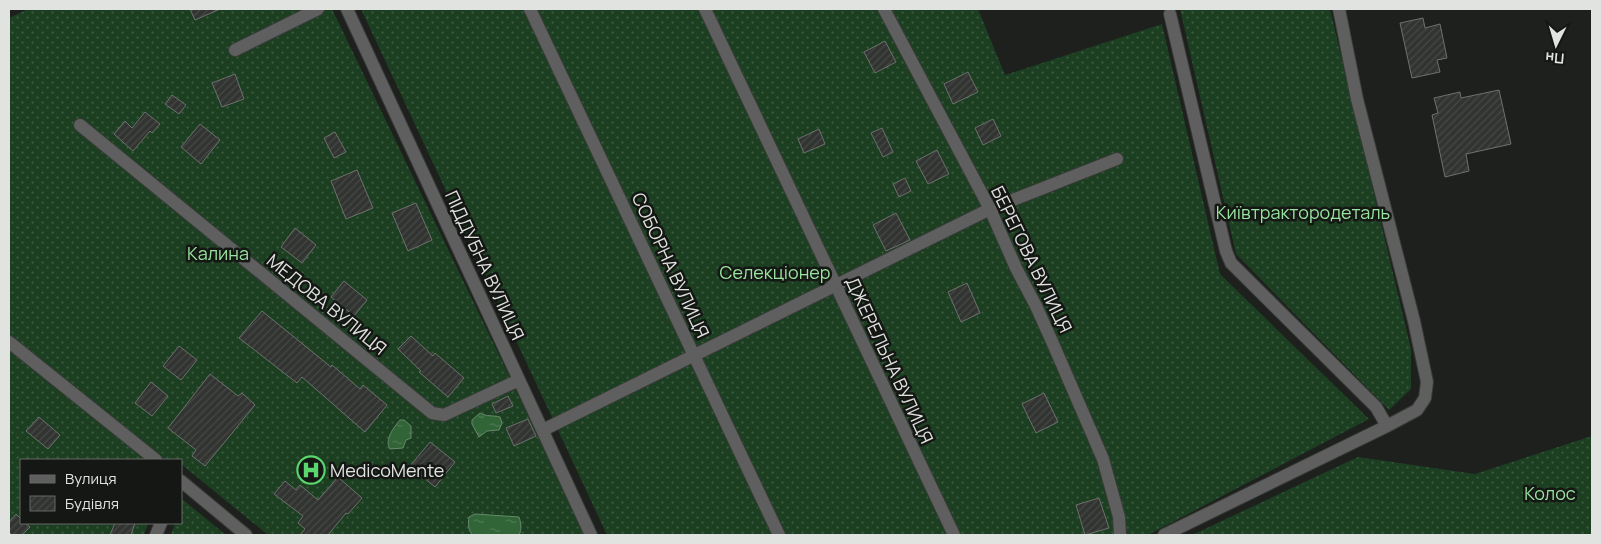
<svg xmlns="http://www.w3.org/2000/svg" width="1601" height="544" viewBox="0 0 1601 544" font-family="Manrope,sans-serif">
<defs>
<pattern id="grass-dots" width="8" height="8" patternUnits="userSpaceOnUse" patternTransform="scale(1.25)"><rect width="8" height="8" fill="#1c3f21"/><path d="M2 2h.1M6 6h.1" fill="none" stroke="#3d5b41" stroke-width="1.8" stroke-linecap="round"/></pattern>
<pattern id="water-ripples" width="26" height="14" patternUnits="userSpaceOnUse" patternTransform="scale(1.25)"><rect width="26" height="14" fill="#316437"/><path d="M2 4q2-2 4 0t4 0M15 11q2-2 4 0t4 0" fill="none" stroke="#4f7a54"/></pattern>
<pattern id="building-hatch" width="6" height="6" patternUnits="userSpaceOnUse" patternTransform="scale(1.25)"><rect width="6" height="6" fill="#313431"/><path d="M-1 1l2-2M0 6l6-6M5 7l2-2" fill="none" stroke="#454845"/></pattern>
</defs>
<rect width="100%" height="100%" fill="#1d201d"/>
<path fill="url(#grass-dots)" d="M 28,9 L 332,9 L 586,535 L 268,535 L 181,464 L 181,460 L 176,460 L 173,458 L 172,460 L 21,460 L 21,523 L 148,523 L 144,535 L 9,535 L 9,18 Z
M 361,9 L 978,9 L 1005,75 L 1162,24 L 1220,274 L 1369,419 L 1148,535 L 607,535 Z
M 1180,9 L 1330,9 L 1411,349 L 1411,389 L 1389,410 L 1236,254 Z
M 1592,436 L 1592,535 L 1192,535 L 1358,457 L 1475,474 Z
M 182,499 L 226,535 L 171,535 L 175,523 L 181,523 Z"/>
<path fill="url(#water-ripples)" stroke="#668a6a" d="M 480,413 C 487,417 493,415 500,417 L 502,423 L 499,430 L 487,431 L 479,437 L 472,424 L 472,420 Z
M 400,420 L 404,420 L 411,426 L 411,438 L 406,440 L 403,448 L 390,449 C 384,440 394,427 400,420 Z
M 475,514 L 519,517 C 521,523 522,529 519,535 L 473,535 C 468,531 468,524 469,517 Z"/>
<path fill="url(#building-hatch)" stroke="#6e716e" d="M 190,9 L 220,9 L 195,20 Z
M 1423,18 L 1425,28 L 1440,24 L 1447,58 L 1437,60 L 1440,72 L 1412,78 L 1400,23 Z
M 885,41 L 896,62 L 875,73 L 864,52 Z
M 968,72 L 978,92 L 953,104 L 944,84 Z
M 235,74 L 244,99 L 222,107 L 212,83 Z
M 1499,90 L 1511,144 L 1466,154 L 1469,171 L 1445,177 L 1432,115 L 1438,113 L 1434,98 L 1460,92 L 1461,98 Z
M 172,95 L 186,105 L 179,114 L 165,104 Z
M 145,112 L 160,124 L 152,133 L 150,131 L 133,151 L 114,134 L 125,121 L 132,128 Z
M 993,119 L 1001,136 L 983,145 L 975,128 Z
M 200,124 L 220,140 L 201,164 L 181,147 Z
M 882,128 L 893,152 L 883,157 L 871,133 Z
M 819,129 L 825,144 L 804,153 L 798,139 Z
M 335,132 L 346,152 L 334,158 L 324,138 Z
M 937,150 L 949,174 L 928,184 L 916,161 Z
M 357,170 L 373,208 L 346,219 L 331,181 Z
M 905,178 L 911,191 L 899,197 L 893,184 Z
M 416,203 L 432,240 L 408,251 L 392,213 Z
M 896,213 L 910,240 L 886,251 L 873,225 Z
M 295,228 L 316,245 L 302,263 L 281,247 Z
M 344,281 L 367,300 L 354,316 L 331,297 Z
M 967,283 L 980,313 L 961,322 L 948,292 Z
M 262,311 L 331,367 L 332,365 L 360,389 L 363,385 L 387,405 L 365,432 L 302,377 L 297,383 L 239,338 Z
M 411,336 L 433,356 L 435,353 L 464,378 L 448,397 L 419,372 L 421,371 L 398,349 Z
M 179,346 L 197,360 L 181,380 L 163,366 Z
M 210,374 L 238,396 L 242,393 L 255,405 L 205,466 L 192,456 L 196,450 L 168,428 Z
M 151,382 L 168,396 L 152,416 L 135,403 Z
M 1044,393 L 1058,422 L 1036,433 L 1022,404 Z
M 508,396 L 513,406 L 496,413 L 492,404 Z
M 39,417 L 60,435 L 48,449 L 26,431 Z
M 528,419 L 536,436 L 514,446 L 506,428 Z
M 430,442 L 455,462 L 435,487 L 410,466 Z
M 338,477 L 362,498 L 348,514 L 346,513 L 328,535 L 300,535 L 305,529 L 298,523 L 303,516 L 274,494 L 285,481 L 296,490 L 300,485 L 318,500 Z
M 1099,498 L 1109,528 L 1085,535 L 1076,505 Z
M 16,514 L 21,519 L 21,523 L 25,523 L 30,527 L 22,535 L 12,535 L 9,532 L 9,522 Z
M 115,523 L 135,523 L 131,535 L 110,535 Z"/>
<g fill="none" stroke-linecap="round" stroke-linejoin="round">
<g stroke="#383b38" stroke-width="14">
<path id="minor" d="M 347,9 L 591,535
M 530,9 L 779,535
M 705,9 L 954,535
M 884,9 L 990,209 L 1016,268 L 1036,306 L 1054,346 L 1103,459 L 1119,517 L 1120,535
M 1170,14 L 1226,251 L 1231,263 L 1376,407 L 1387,426
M 235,50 L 318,9
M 80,125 L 432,413 L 444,415 L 519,380
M 543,430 L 990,209 L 1117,159
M 156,535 L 161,523
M 1164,535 L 1387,426 L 1417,410 L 1425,398 L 1427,382 L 1414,321 L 1357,99 L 1339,9"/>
</g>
<g stroke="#383b38" stroke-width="14">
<path id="tertiary" d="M 9,342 L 156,460
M 181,481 L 246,535"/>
</g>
<use href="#minor" stroke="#5e5f5e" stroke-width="12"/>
<use href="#tertiary" stroke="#5e5f5e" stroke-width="12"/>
</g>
<defs>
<g id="hospital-ring" transform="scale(1.4375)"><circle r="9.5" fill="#141714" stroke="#5bd56e" stroke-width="1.5"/><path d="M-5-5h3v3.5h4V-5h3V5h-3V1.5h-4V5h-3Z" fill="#5bd56e"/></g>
</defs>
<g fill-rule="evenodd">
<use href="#hospital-ring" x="311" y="470"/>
</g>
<g text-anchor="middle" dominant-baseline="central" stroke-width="5" stroke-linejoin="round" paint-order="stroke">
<g font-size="18" fill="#98e39e" stroke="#141714">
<text x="1303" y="212">Київтрактородеталь</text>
<text x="218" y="253">Калина</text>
<text x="775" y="272">Селекціонер</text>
<text x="1550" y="493">Колос</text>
</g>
<g font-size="18" fill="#e1e3e1" stroke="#141714">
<text transform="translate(1032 259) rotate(64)">БЕРЕГОВА ВУЛИЦЯ</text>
<text transform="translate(485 265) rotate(65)">ПІДДУБНА ВУЛИЦЯ</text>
<text transform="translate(671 265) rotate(65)">СОБОРНА ВУЛИЦЯ</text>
<text transform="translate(327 304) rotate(39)">МЕДОВА ВУЛИЦЯ</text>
<text transform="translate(890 360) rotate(65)">ДЖЕРЕЛЬНА ВУЛИЦЯ</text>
</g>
<g font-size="18" fill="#e1e3e1" stroke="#141714" text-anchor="start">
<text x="330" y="470">MedicoMente</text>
</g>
</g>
<rect width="1601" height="544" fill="none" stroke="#e1e3e1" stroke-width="20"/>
<rect x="20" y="459" width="162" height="65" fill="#141714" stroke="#666966"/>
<rect x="30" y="475" width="25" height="8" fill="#5e5f5e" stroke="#666966"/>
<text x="65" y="484" font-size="15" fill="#e1e3e1">Вулиця</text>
<rect x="30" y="496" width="25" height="15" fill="url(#building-hatch)" stroke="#666966"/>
<text x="65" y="509" font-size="15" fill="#e1e3e1">Будівля</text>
<g transform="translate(1556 45) rotate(185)" stroke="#141714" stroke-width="4" paint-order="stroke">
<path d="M0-4L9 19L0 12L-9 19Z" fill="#e1e3e1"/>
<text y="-8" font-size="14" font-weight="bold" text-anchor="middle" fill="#e1e3e1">Пн</text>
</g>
</svg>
